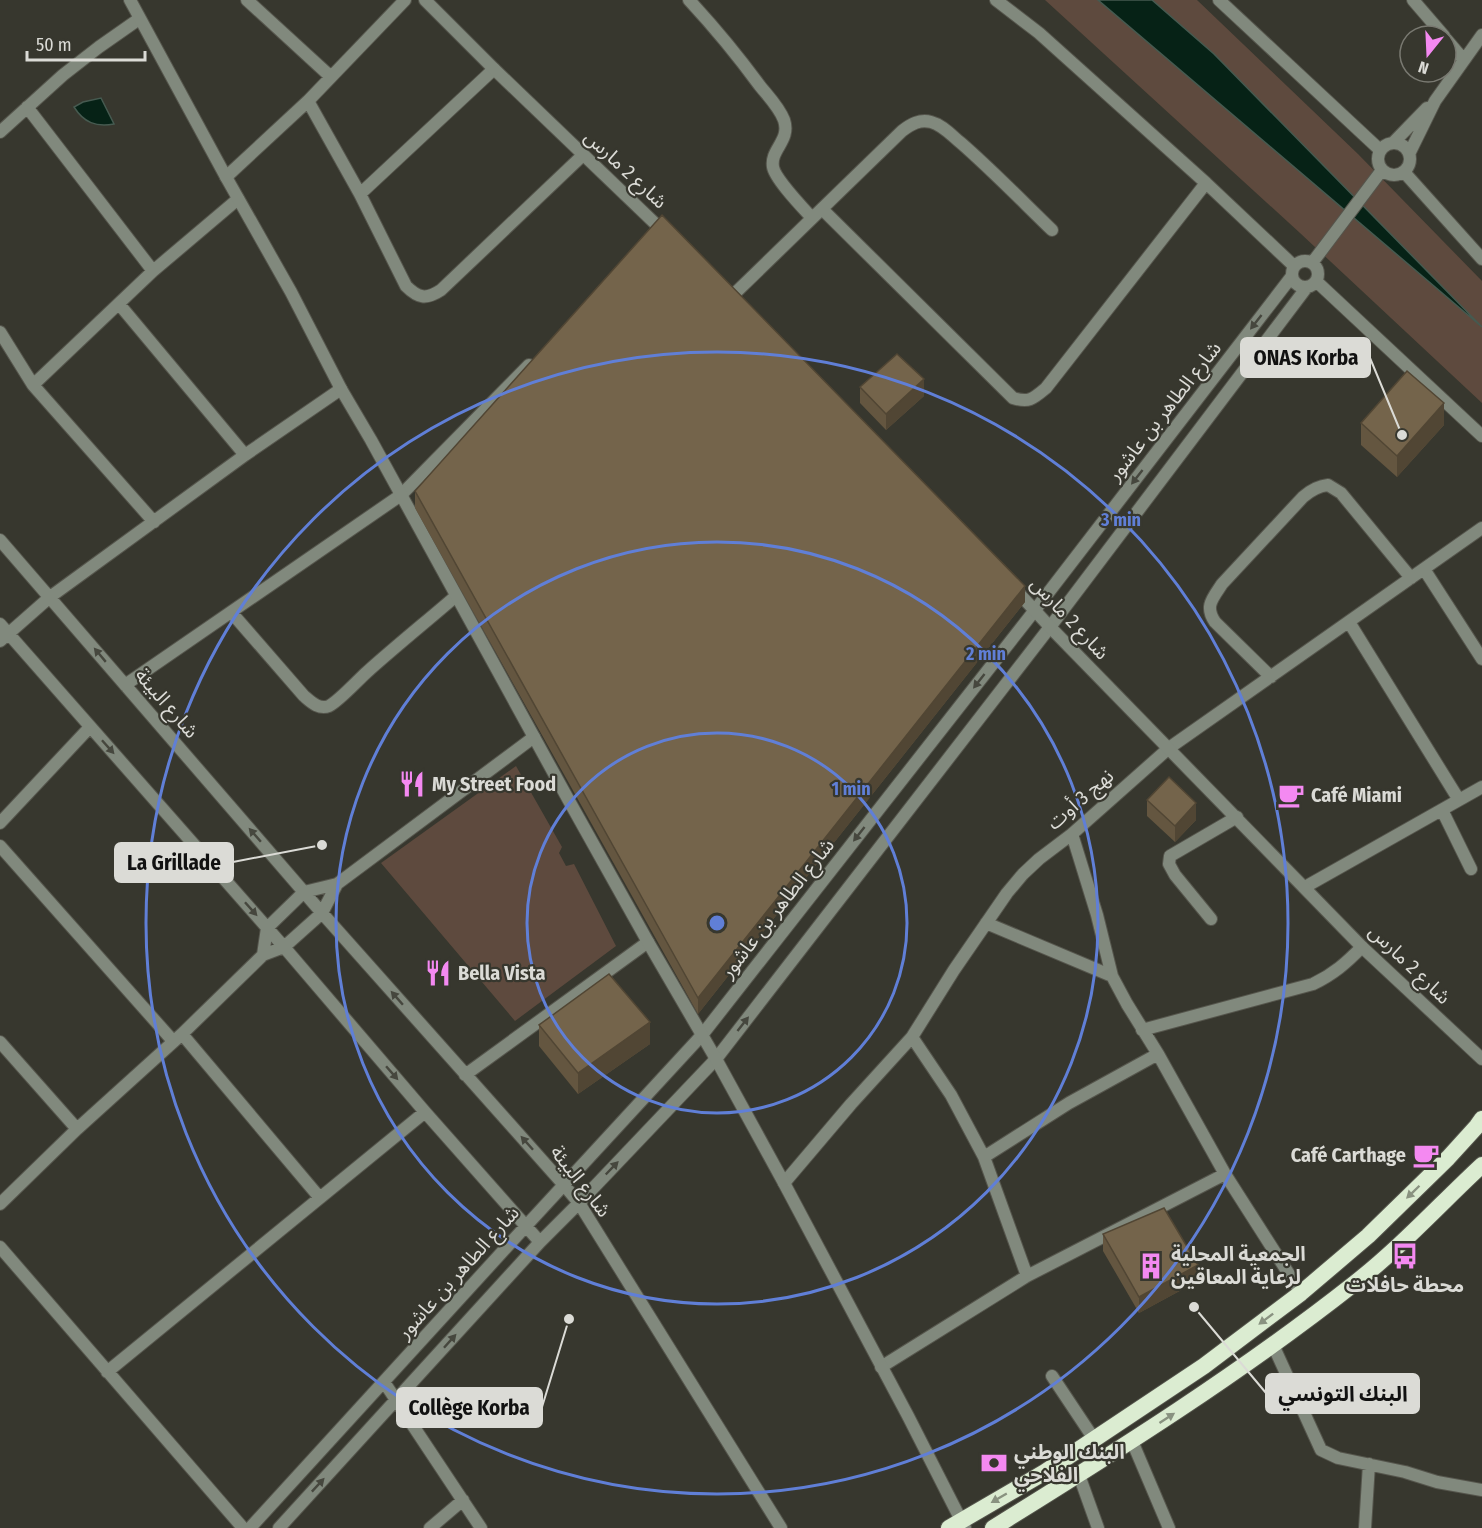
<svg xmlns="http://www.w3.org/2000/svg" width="1482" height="1528" viewBox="0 0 1482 1528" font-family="'Fira Sans Condensed','Noto Sans Arabic',sans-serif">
<rect width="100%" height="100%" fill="#37372e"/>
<path fill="#5e4a3e" d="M 1045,0 L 1098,0 L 1476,322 L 1214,54 L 1152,0 L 1197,0 L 1358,154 L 1482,281 L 1482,403 L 1300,233 Z
M 516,766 L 562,847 L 559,853 L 566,866 L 574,864 L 616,946 L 515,1021 L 381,863 Z"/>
<path fill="#062216" stroke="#465a50" stroke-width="1.5" d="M 1098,0 L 1152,0 L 1214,54 L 1482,327 Z
M 101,98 L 114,124 C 96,127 84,123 74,107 L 83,102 Z"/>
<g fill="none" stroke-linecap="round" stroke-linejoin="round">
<g stroke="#55554c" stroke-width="14">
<path id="minor" d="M 247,0 L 331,77
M 689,0 C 714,27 738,56 760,86 C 768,96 779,107 784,120 C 791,141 770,149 773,167 C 775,179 803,208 812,218
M 996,0 L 1039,33 L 1206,183 L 1294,266
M 1219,0 L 1380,150
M 1413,0 L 1444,36
M 1446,39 L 1463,59
M 308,101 L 360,194 L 406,286 C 418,298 426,300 441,290 L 583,155
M 27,107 L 153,271
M 0,132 L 63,75 L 99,47 L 139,19
M1378 159a16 16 0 1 1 32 0a16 16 0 1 1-32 0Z
M 1393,143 L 1427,108
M 1409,154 L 1435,101 L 1482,35
M 1404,172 L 1482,259
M 226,177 L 308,101 L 405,0
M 360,194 L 494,69
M 822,209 L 1013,398 C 1029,403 1033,399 1046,388 L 1206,183
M1292 274a13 13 0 1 1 26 0a13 13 0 1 1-26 0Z
M 1312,263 L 1382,170
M 1316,281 L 1482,436
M 729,299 L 902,131 C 911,124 920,119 931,122 C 943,125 952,136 961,143 C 993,171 1022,201 1052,230
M 119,304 L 245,455
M 0,332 L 33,385
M 154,522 L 33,385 L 153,271 L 238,199
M 0,540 L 322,913 L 564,1185 L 579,1203 L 781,1528
M 1424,569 L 1482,659
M 231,612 L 304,696 C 311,702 319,710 329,706 C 339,701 358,680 367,672 C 396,646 427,621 456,596
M 1349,622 L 1459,800
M 0,624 L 284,947 L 425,1112 L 540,1242
M 0,641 L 50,597 L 245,455 L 341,389
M 1271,677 L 1215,622 C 1204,606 1213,598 1222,584 L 1303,497 C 1311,490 1318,486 1328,485 L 1341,493 L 1411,578
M 125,685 L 401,495 L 529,365
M 1442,810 L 1471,869
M 0,823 L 90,727
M 1072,834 L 1097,915 L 1112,976 L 1127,1004 L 1158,1054 L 1225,1174 L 1301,1293
M 0,846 L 173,1041
M 1305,887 L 1482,787
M 1211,919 L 1175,875 L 1169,864 L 1170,856 L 1237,817
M 986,923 L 1112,976
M 263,955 L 267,928 L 304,892 L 337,884 L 534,737
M 1142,1030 L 1313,984 C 1334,974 1346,963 1362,947
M 182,1034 L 320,1198
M 912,1037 L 951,1095 L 984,1157 L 1027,1276
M 0,1042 L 77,1129
M 465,1075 L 648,942
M 984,1157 L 1069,1103 L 1158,1054
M 784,1183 L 851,1104 L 912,1037 L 954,970 L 1007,893 L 1023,874 L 1039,859 L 1072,834 L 1169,748 L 1482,528
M 0,1204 L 77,1129 L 182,1034 L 263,955 L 284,947 L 322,913 L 337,884
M 0,1247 L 243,1528
M 1273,1345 L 1321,1450 L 1338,1458 L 1405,1472 L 1437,1482 L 1482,1490
M 881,1367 L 1027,1276 L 1225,1174
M 107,1372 L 425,1112
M 1052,1376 L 1094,1439
M 384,1382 L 481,1528
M 1132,1441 L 1169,1528
M 1079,1475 L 1098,1528
M 250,1528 L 525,1227 L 702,1035 L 1035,610 L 1292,276
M 279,1528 L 540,1242 L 579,1203 L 716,1059 L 1050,627 L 1307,287
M 430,1528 L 463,1500
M 1365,1528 L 1369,1464"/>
</g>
<g stroke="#55554c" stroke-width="14">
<path id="tertiary" d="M 130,0 L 226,177 L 291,292 L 341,389 L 371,440 L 568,799 L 648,942 L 716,1059 L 784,1183 L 908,1416 L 965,1528
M 425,0 L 494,69 L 665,233
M 1014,588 L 1050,627 L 1362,947 L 1482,1059"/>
</g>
<g stroke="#55554c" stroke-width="18">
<path id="trunk" d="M 949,1528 L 1045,1472 L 1204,1366 L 1301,1293 L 1368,1236 L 1448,1158 L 1477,1126 L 1482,1119
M 993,1528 C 1117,1451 1241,1373 1355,1283 C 1401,1247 1440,1204 1482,1165"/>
</g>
<use href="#minor" stroke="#81897d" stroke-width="12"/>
<use href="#tertiary" stroke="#81897d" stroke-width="12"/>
<use href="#trunk" stroke="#dbecd1" stroke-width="16"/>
</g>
<path fill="#645640" d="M 860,387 L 924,396 L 886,430 L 860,403 Z
M 1361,423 L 1444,425 L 1397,477 L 1361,445 Z
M 415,491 L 1025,602 L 698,1014 L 415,508 Z
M 1147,800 L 1196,820 L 1175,842 L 1147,816 Z
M 539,1025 L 650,1044 L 578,1094 L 539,1046 Z
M 1103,1234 L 1198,1281 L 1139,1313 L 1103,1251 Z"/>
<path fill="#514634" d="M 924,379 L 924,396 L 886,430 L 886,414 Z
M 1444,403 L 1444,425 L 1397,477 L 1397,456 Z
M 1025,586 L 1025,602 L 698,1014 L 698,998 Z
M 1196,803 L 1196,820 L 1175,842 L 1175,826 Z
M 650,1022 L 650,1044 L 578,1094 L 578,1073 Z
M 1198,1265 L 1198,1281 L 1139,1313 L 1139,1297 Z"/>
<path fill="#74644b" stroke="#514634" stroke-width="1.5" d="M 662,215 L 1025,586 L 698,998 L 415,491 Z
M 897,354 L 924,379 L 886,414 L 860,387 Z
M 1407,371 L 1444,403 L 1397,456 L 1361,423 Z
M 1169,777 L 1196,803 L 1175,826 L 1147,800 Z
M 609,974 L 650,1022 L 578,1073 L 539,1025 Z
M 1164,1208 L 1198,1265 L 1139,1297 L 1103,1234 Z"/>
<defs><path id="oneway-solid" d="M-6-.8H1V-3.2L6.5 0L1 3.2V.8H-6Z" transform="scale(1.5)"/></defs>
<g fill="#46473e">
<use href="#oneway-solid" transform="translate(1256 322) rotate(128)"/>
<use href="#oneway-solid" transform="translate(1137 477) rotate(128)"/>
<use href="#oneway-solid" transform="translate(100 655) rotate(-130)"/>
<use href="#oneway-solid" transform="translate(979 681) rotate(128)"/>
<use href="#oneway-solid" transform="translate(108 747) rotate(48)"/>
<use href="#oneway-solid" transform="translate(859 834) rotate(128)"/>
<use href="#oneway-solid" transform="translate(255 835) rotate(-131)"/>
<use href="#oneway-solid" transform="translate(251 909) rotate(48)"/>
<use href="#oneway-solid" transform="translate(397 998) rotate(-131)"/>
<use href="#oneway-solid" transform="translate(743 1024) rotate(-52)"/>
<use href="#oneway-solid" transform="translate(392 1073) rotate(49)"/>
<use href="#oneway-solid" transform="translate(527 1143) rotate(-132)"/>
<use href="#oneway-solid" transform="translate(612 1168) rotate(-46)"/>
<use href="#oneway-solid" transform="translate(450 1341) rotate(-48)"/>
<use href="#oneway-solid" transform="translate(318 1485) rotate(-47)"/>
</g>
<g fill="#899280">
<use href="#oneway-solid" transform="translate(1413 1192) rotate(136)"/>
<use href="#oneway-solid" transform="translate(1266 1319) rotate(143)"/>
<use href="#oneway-solid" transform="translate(1167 1418) rotate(-33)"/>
<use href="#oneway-solid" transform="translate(999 1498) rotate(150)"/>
</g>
<g fill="none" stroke="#607fd7" stroke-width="3">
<circle cx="717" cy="923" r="190"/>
<circle cx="717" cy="923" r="381"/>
<circle cx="717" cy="923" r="571"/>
</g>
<defs>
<g id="restaurant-bare" transform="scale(2.07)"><path d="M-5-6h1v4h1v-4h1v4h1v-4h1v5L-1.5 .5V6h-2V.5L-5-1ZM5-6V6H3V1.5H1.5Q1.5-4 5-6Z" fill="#f489f1" stroke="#37372e" stroke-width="2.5" paint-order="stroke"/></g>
<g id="cafe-bare" transform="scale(2.07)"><path d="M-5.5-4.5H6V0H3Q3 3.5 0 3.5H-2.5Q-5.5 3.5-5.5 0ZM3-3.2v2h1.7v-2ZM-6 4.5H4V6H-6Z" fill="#f489f1" stroke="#37372e" stroke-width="2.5" paint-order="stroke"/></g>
<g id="bus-bare" transform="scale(2.07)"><path d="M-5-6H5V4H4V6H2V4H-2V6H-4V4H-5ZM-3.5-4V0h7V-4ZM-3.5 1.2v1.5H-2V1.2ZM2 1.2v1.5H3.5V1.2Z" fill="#f489f1" stroke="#37372e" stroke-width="2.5" paint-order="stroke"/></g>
<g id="building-bare" transform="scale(2.07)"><path d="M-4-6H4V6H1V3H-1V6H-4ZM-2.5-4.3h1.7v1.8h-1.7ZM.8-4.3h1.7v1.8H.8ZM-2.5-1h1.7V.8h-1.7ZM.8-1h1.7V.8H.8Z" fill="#f489f1" stroke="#37372e" stroke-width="2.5" paint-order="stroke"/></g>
<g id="bank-bare" transform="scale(2.07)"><path d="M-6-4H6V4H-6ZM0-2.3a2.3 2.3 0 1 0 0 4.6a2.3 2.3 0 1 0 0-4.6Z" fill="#f489f1" stroke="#37372e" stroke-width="2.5" paint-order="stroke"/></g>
</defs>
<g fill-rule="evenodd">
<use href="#restaurant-bare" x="412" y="784"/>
<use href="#cafe-bare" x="1291" y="795"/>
<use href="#restaurant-bare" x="438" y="973"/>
<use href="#cafe-bare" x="1426" y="1155"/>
<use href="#bus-bare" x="1405" y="1256"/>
<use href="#building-bare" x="1151" y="1266"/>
<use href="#bank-bare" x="994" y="1463"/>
</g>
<g text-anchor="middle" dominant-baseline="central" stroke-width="4.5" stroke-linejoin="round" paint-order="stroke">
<g font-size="20" fill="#dbdbd6" stroke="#37372e">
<text transform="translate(626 169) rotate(43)">شارع 2 مارس</text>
<text transform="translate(1164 411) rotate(-52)">شارع الطاهر بن عاشور</text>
<text transform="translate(1070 618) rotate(47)">شارع 2 مارس</text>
<text transform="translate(167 703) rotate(49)">شارع البيئة</text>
<text transform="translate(1080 799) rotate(-41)">نهج 3 أوت</text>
<text transform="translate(777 908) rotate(-52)">شارع الطاهر بن عاشور</text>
<text transform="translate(1410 964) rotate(44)">شارع 2 مارس</text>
<text transform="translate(581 1181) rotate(52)">شارع البيئة</text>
<text transform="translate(458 1272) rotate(-48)">شارع الطاهر بن عاشور</text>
</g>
<g font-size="20" font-weight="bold" fill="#dbdbd6" stroke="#37372e" text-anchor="start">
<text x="432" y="784">My Street Food</text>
<text x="1311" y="795">Café Miami</text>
<text x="458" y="973">Bella Vista</text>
<text x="1406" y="1155" text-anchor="end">Café Carthage</text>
<text x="1171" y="1254">الجمعية المحلية<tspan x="1171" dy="23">لرعاية المعاقين</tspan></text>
<text x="1405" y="1285" text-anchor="middle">محطة حافلات</text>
<text x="1014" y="1452">البنك الوطني<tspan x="1014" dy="23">الفلاحي</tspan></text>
</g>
</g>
<circle cx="717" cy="923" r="9" fill="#607fd7" stroke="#37372e" stroke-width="3"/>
<g font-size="18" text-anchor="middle" font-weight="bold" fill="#607fd7" stroke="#37372e" stroke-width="4.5" stroke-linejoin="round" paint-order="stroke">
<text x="1121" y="526">3 min</text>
<text x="986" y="660">2 min</text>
<text x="851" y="795">1 min</text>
</g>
<path fill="none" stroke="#dbdbd6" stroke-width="2" d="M1402 435L1370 358M322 845L233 862M1194 1307L1266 1393M569 1319L542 1407"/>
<g fill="#dbdbd6" stroke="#37372e" stroke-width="2">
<circle cx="1402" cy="435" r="6"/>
<circle cx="322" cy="845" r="6"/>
<circle cx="1194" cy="1307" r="6"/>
<circle cx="569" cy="1319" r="6"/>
</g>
<g fill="#dbdbd6" stroke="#dbdbd6" stroke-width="2">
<rect x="1241" y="338" width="129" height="39" rx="6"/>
<rect x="115" y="843" width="118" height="39" rx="6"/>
<rect x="1266" y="1374" width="153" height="39" rx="6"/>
<rect x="397" y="1388" width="145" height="39" rx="6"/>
</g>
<g font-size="21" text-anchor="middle" font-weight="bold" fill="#111">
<text x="1306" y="365">ONAS Korba</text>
<text x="174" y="870">La Grillade</text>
<text x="1343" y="1401">البنك التونسي</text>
<text x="469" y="1415">Collège Korba</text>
</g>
<g transform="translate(1428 54) rotate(198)"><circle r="28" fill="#37372e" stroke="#797971" stroke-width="1.5"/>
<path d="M0-4.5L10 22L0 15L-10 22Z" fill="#f489f1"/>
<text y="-9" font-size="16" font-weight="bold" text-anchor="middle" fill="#dbdbd6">N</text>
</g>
<path d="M27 51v9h118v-9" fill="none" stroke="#dbdbd6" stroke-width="3"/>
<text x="36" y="51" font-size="18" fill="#dbdbd6" stroke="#37372e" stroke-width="4.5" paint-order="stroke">50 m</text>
</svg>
